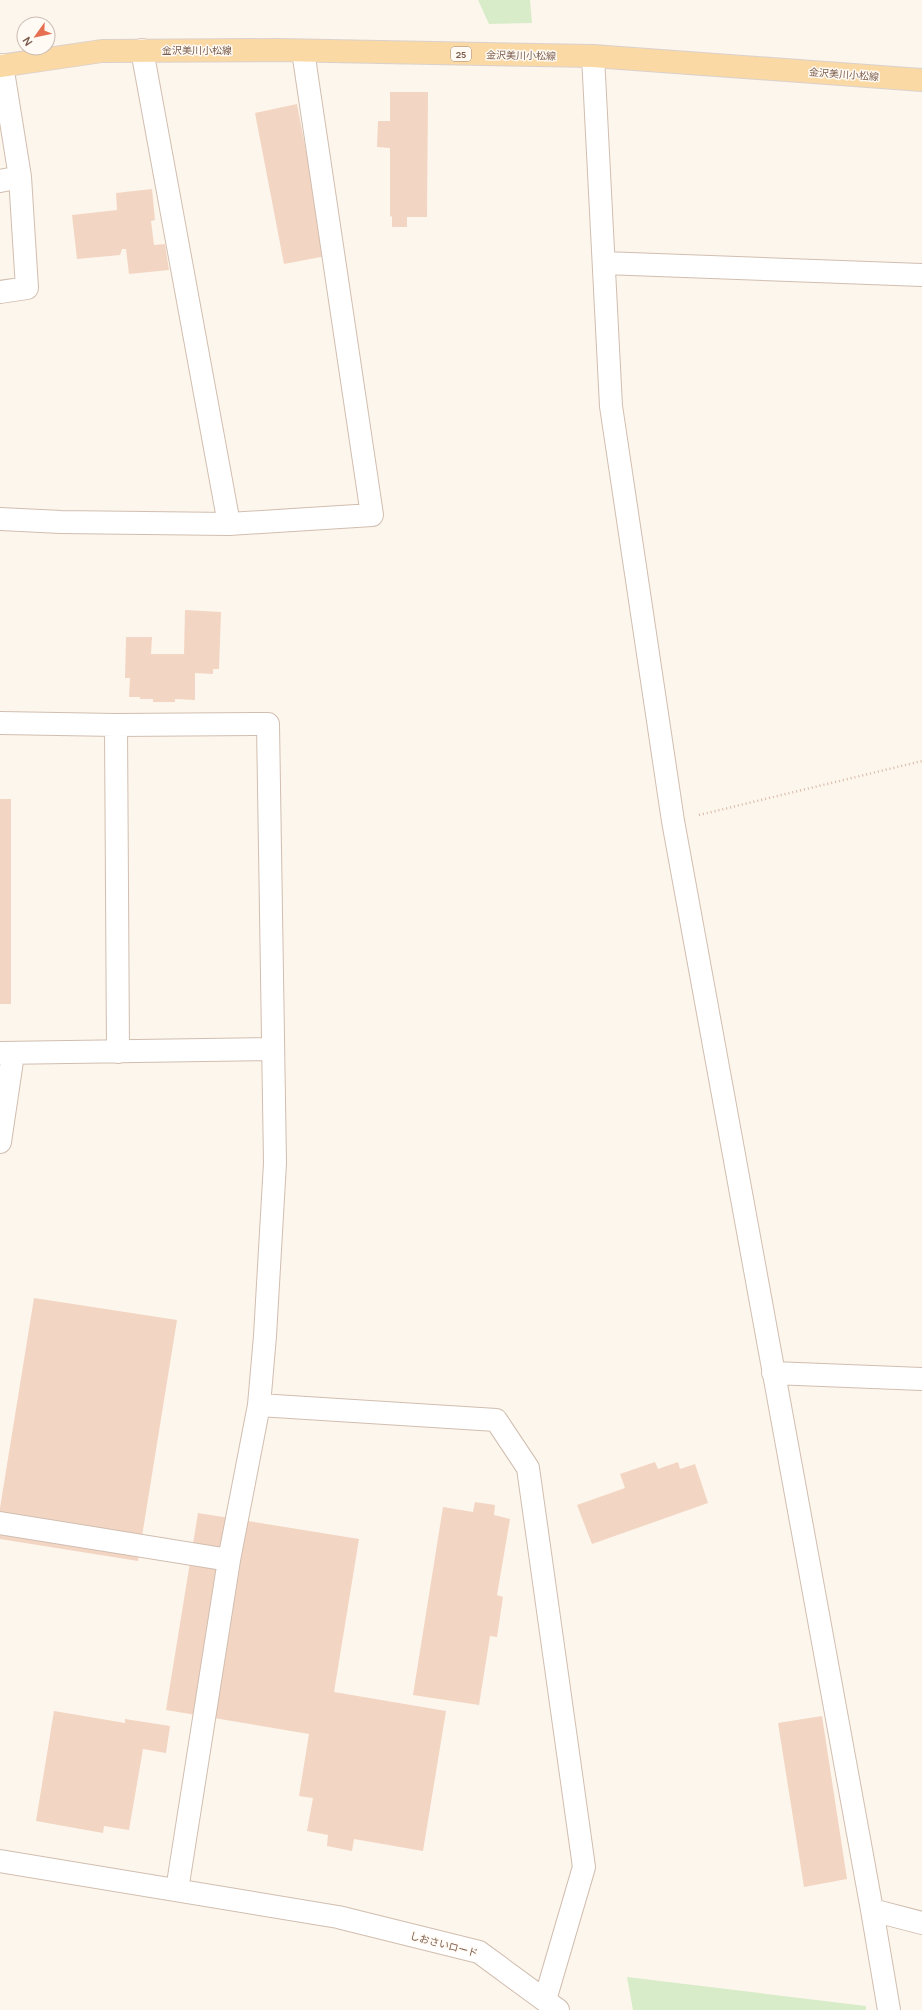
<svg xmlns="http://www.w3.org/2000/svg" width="922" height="2010" viewBox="0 0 922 2010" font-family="Manrope,'Noto Sans JP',sans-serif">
<rect width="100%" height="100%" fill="#fdf6ec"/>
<path fill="#d8ecc9" d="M 478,0 L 530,0 L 532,23 L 489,24 Z
M 627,1977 L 866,2006 L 866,2010 L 633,2010 Z"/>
<path fill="#f3d5c3" d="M 390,92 L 428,92 L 427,217 L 407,217 L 407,227 L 392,227 L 392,216 L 390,217 L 390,148 L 377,147 L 378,121 L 390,121 Z
M 297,104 L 326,256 L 284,264 L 255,113 Z
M 152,189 L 155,220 L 151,221 L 154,245 L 165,244 L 169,270 L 129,274 L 126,249 L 122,249 L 120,255 L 77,259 L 72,215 L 117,210 L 116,193 Z
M 185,610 L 221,612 L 219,669 L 213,669 L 213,674 L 195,673 L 195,700 L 175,699 L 175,702 L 153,702 L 153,699 L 140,699 L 140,697 L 129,697 L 130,678 L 125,678 L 126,637 L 152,637 L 151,654 L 184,654 Z
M 0,799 L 11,799 L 11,1004 L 0,1004 Z
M 34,1298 L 177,1320 L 138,1561 L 0,1539 L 0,1508 Z
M 655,1462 L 658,1469 L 678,1462 L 680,1469 L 695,1464 L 708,1503 L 592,1544 L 577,1505 L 625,1488 L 620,1474 Z
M 475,1502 L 495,1505 L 494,1515 L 510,1519 L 497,1595 L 503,1597 L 497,1637 L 490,1636 L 479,1705 L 413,1695 L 443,1507 L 473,1512 Z
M 198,1513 L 359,1539 L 334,1692 L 446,1711 L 423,1851 L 354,1839 L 352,1851 L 327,1846 L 328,1835 L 307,1831 L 313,1798 L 299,1796 L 309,1734 L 166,1710 Z
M 54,1711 L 125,1723 L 125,1719 L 170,1726 L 166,1753 L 143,1749 L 129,1830 L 104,1826 L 103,1833 L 36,1821 Z
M 822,1716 L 847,1879 L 804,1887 L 778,1723 Z"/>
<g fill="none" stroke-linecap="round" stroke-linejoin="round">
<g stroke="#d1beb0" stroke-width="24">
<path id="minor" d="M 142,50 L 229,524
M 593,56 L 611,406 L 673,821 L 872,1910 L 889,2010
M 0,181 L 20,177
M 604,263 L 922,275
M 0,292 L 27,288 L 20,177 L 2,65
M 0,519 L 61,522 L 229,524 L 372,515 L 303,51
M 0,723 L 116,725 L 268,724 L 275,1163 L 265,1336 L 259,1405 L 496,1420 L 528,1468 L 584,1867 L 545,2000
M 116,725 L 118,1052
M 0,1053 L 272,1049
M 0,1142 L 13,1054
M 773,1373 L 922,1379
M 0,1523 L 229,1560
M 0,1861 L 338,1917 L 479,1952 L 558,2010
M 177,1890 L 229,1560 L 259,1405
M 872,1910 L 922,1923"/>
</g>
<g stroke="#dad1cd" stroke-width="24">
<path id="major" d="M 0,66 L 102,51 L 278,50 L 593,56 L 922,80"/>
</g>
<path stroke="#d9b8a5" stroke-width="2.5" stroke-dasharray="1 3" stroke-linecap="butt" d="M 699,815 L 922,761"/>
<use href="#minor" stroke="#fff" stroke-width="22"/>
<use href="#major" stroke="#fbd9a5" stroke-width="22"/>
</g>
<g text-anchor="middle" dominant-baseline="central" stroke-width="3" stroke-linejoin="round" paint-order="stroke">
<rect fill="#fffaf3" stroke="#a28b7f" stroke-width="1" x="451" y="47" width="20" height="14" rx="3"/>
<g font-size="9" font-weight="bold" fill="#7a5c4d">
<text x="461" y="54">25</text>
</g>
<g font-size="10" fill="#7a5c4d" stroke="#fffaf3">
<text x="197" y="50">金沢美川小松線</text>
<text transform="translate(521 55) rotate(1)">金沢美川小松線</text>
<text transform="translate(844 74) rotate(4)">金沢美川小松線</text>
<text transform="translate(444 1944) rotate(15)">しおさいロード</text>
</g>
</g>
<g transform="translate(36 36) rotate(237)"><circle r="19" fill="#fffaf3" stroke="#cabbb1"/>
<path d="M0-3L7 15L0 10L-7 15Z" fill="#e76f51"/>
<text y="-6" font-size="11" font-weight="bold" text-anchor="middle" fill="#7a5c4d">N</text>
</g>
</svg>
